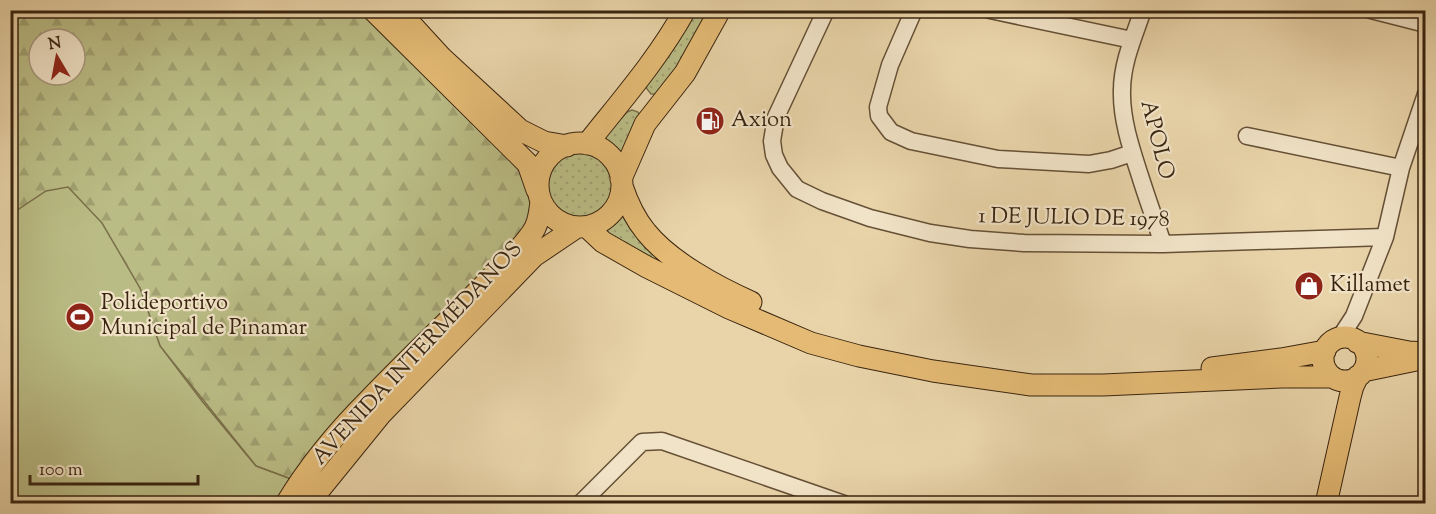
<svg xmlns="http://www.w3.org/2000/svg" width="1436" height="514" viewBox="0 0 1436 514" font-family="'Sorts Mill Goudy',serif">
<defs>
<pattern id="grass-dots" width="8" height="8" patternUnits="userSpaceOnUse" patternTransform="scale(1.5)"><rect width="8" height="8" fill="#babc85"/><path d="M2 2h.1M6 6h.1" fill="none" stroke="#a1a172" stroke-width="1.8" stroke-linecap="round"/></pattern>
<pattern id="forest-firs" width="22" height="20" patternUnits="userSpaceOnUse" patternTransform="scale(1.5)"><rect width="22" height="20" fill="#babc85"/><path d="M5 1l3.5 6h-7zM16 11l3.5 6h-7z" fill="#a1a172"/></pattern>
</defs>
<rect width="100%" height="100%" fill="#e9d4a9"/>
<filter id="stains"><feTurbulence type="fractalNoise" baseFrequency=".00333" numOctaves="4"/><feColorMatrix values="0 0 0 0 .2 0 0 0 0 .09 0 0 0 0 .02 0 0 0 .5 -.17"/></filter>
<radialGradient id="worn" r=".72"><stop offset=".6" stop-color="#630" stop-opacity="0"/><stop offset="1" stop-color="#630" stop-opacity=".3"/></radialGradient>
<path fill="url(#grass-dots)" stroke="#7a704a" stroke-width="1.5" d="M 693,11 L 702,11 L 706,15 L 706,21 L 661,92 L 658,94 L 651,94 L 647,89 L 646,86 Z
M 632,110 L 638,112 L 640,117 L 621,153 L 601,140 L 627,112 Z
M545 184a34 34 0 1 1 68 0a34 34 0 1 1-68 0Z
M 625,211 L 675,270 L 603,233 C 612,227 620,221 625,211 Z"/>
<path fill="url(#forest-firs)" stroke="#7a704a" stroke-width="1.5" fill-rule="evenodd" d="M 373,10 L 528,164 L 538,221 L 299,482 L 256,466 L 160,346 L 140,288 L 11,215 L 11,11 ZM 39,39 L 75,39 L 75,75 L 39,75 Z"/>
<path fill="#babc85" stroke="#7a704a" stroke-width="1.5" d="M 68,187 L 102,223 L 140,288 L 160,346 L 202,401 L 256,466 L 299,482 L 286,503 L 11,503 L 10,215 L 46,191 Z"/>
<g fill="none" stroke-linecap="round" stroke-linejoin="round">
<g stroke="#655036" stroke-width="19">
<path id="minor" d="M 826,10 L 776,117 L 772,141 L 774,155 L 780,168 L 797,189 L 822,201 L 870,218 L 930,233 L 970,239 L 1024,243 L 1163,244 L 1385,237
M 914,10 L 890,65 L 878,107 L 879,116 L 891,132 L 911,141 L 998,159 L 1089,164 L 1111,160 L 1132,153
M 990,10 L 1132,40
M 1143,10 C 1134,36 1122,63 1122,90 C 1121,120 1132,151 1141,179 C 1148,201 1156,223 1163,244
M 1371,10 L 1426,24
M 1247,136 L 1401,168
M 1339,339 L 1354,316 L 1385,237 L 1401,168 L 1426,94
M 580,504 L 642,442 L 662,441 L 844,504"/>
</g>
<g stroke="#392410" stroke-width="23">
<path id="major" d="M 373,10 L 528,164 L 537,190
M 398,10 L 442,58 L 520,130 L 544,142 L 567,146
M538 185a42 42 0 1 1 84 0a42 42 0 1 1-84 0Z
M 587,144 C 621,101 658,59 685,10
M 621,179 L 645,124 L 685,73 L 720,10
M 622,186 C 627,201 636,220 646,232 C 669,261 717,287 751,302
M 587,227 L 603,242 L 647,267 L 729,308 L 811,343 L 859,356 L 933,371 L 1031,385 L 1103,385 L 1282,377 L 1332,377
M1323 359a22 22 0 1 1 44 0a22 22 0 1 1-44 0Z
M 1357,342 L 1409,352 L 1426,353
M 1212,368 L 1281,359 L 1325,351
M 1363,371 L 1421,359
M 286,504 C 309,466 338,431 369,400 C 407,360 448,322 486,283 C 500,269 526,245 535,228 C 539,220 540,211 541,201
M 312,504 L 316,494 L 381,414 L 534,256 L 577,227
M 1326,504 L 1350,397 L 1353,386 L 1358,376"/>
</g>
<use href="#minor" stroke="#f1e3c7" stroke-width="16"/>
<use href="#major" stroke="#e4ba74" stroke-width="21"/>
</g>
<defs>
<g id="fuel-disc" transform="scale(1.5)"><circle r="9.5" fill="#8f2418" stroke="#f1e3c7"/><path d="M-5.5-6h7V0h2V4h1.3V-2.5L3-4.5l.8-.8L6-3V5H2.5V1h-1V6h-7ZM-4.2-4.7v3.2H.2V-4.7Z" fill="#fff"/></g>
<g id="shop-disc" transform="scale(1.5)"><circle r="9.5" fill="#8f2418" stroke="#f1e3c7"/><path d="M-5-2.5h2.3a2.7 3.5 0 0 1 5.4 0H5L5.5 6h-11ZM-1.5-2.5h3a1.5 2.3 0 0 0-3 0Z" fill="#fff"/></g>
<g id="stadium-disc" transform="scale(1.5)"><circle r="9.5" fill="#8f2418" stroke="#f1e3c7"/><path d="M0-5a6.5 5 0 1 0 0 10a6.5 5 0 1 0 0-10ZM-3.5-1.8h7v3.6h-7Z" fill="#fff"/></g>
</defs>
<g fill-rule="evenodd">
<use href="#fuel-disc" x="710" y="121"/>
<use href="#shop-disc" x="1309" y="286"/>
<use href="#stadium-disc" x="80" y="317"/>
</g>
<g text-anchor="middle" dominant-baseline="central" stroke-width="4.5" stroke-linejoin="round" paint-order="stroke">
<g font-size="22" fill="#392410" stroke="#f1e3c7" text-anchor="start">
<text x="731" y="121">Axion</text>
<text x="1330" y="286">Killamet</text>
<text x="101" y="304">Polideportivo<tspan x="101" dy="25">Municipal de Pinamar</tspan></text>
</g>
<g font-size="22" fill="#392410" stroke="#f1e3c7">
<text transform="translate(1156 140) rotate(76)">APOLO</text>
<text transform="translate(1074 219) rotate(1)">1 DE JULIO DE 1978</text>
<text transform="translate(418 354) rotate(-47)">AVENIDA INTERMÉDANOS</text>
</g>
</g>
<rect width="1436" height="514" fill="none" stroke="#e9d4a9" stroke-width="36"/>
<rect x="12" y="12" width="1412" height="490" fill="none" stroke="#392410" stroke-width="3"/>
<rect x="18" y="18" width="1400" height="478" fill="none" stroke="#392410" stroke-width="1.5"/>
<g transform="translate(57 57) rotate(350)"><circle r="28" fill="#f1e3c7" stroke="#a7977e" stroke-width="1.5"/>
<path d="M0-4.5L10 22L0 15L-10 22Z" fill="#8f2418"/>
<text y="-9" font-size="16" font-weight="bold" text-anchor="middle" fill="#392410">N</text>
</g>
<path d="M30 475v9h168v-9" fill="none" stroke="#392410" stroke-width="3"/>
<text x="39" y="475" font-size="18" fill="#392410" stroke="#f1e3c7" stroke-width="4.5" paint-order="stroke">100 m</text>
<rect width="100%" height="100%" filter="url(#stains)"/>
<rect width="100%" height="100%" fill="url(#worn)"/>
</svg>
